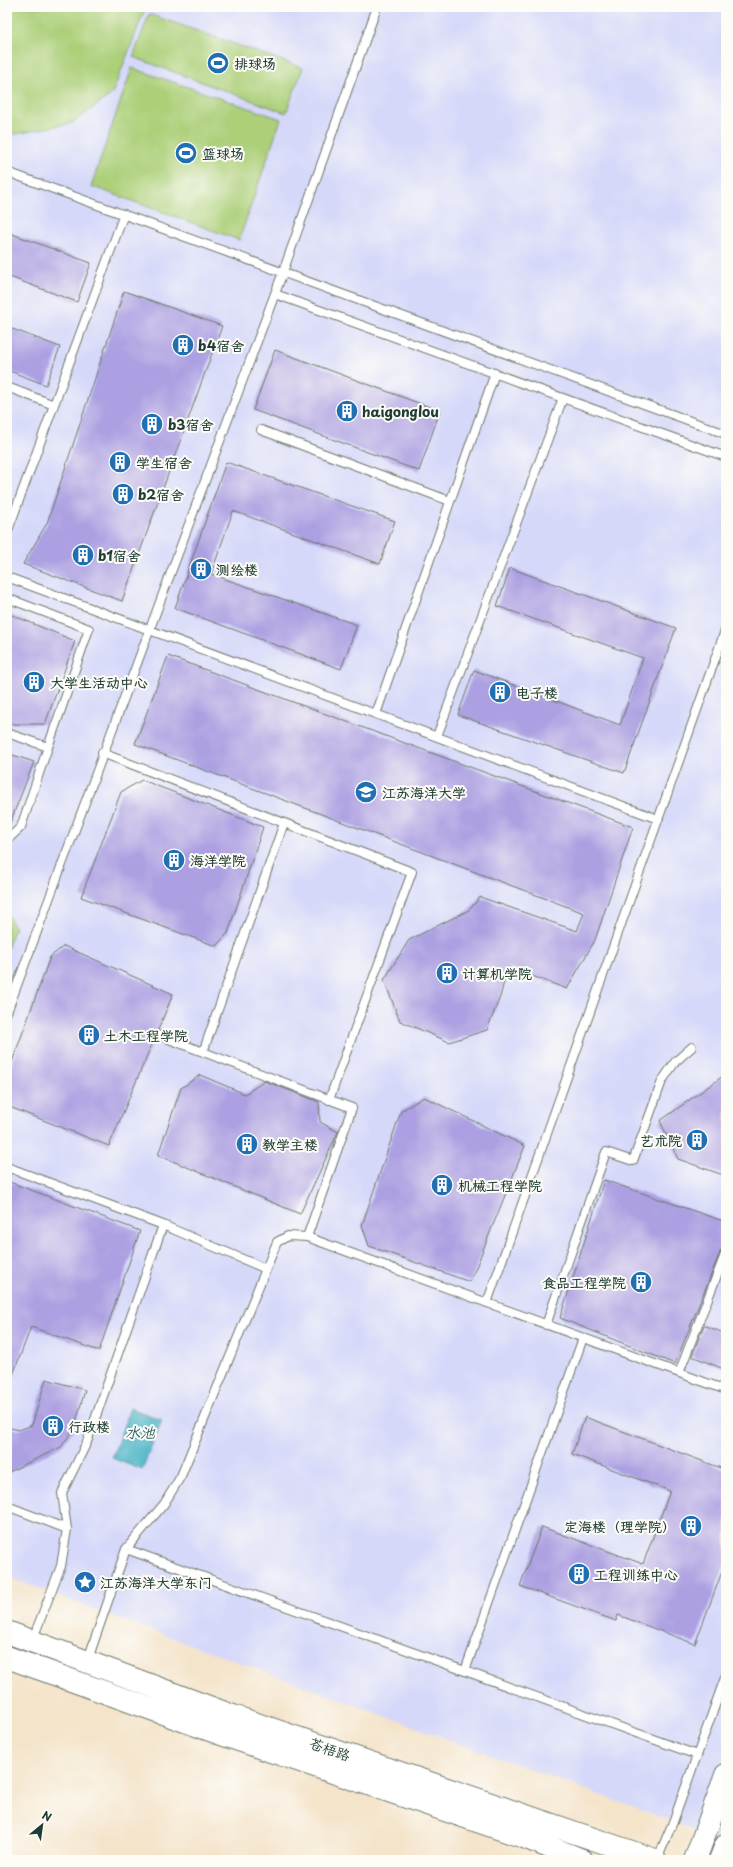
<svg xmlns="http://www.w3.org/2000/svg" width="733" height="1867" viewBox="0 0 733 1867" font-family="'Playpen Sans','LXGW WenKai TC',sans-serif">
<rect width="100%" height="100%" fill="#fdfcf7"/>
<filter id="ink" filterUnits="userSpaceOnUse"><feTurbulence type="fractalNoise" baseFrequency=".025" numOctaves="2"/><feDisplacementMap in="SourceGraphic" scale="8" xChannelSelector="R" yChannelSelector="G"/><feConvolveMatrix kernelMatrix="1 2 1 2 8 2 1 2 1" color-interpolation-filters="sRGB"/></filter>
<filter id="wash" filterUnits="userSpaceOnUse"><feTurbulence type="fractalNoise" baseFrequency=".012" numOctaves="4" result="noise"/><feDisplacementMap in="SourceGraphic" scale="16" xChannelSelector="R" yChannelSelector="G"/><feGaussianBlur stdDeviation="0.9" result="paint"/><feColorMatrix in="noise" values="0 0 0 0 0 0 0 0 0 0 0 0 0 0 0 0 0 1.4 0 .05"/><feComposite in="paint" operator="in"/></filter>
<g filter="url(#wash)">
<rect width="100%" height="100%" fill="#f4e4ca"/>
<path fill="#d5d8f9" d="M 7,7 L 726,7 L 726,1844 L 673,1822 L 7,1577 Z"/>
<path fill="#accf78" stroke="#668656" d="M 7,7 L 146,7 L 112,94 L 72,123 L 16,134 L 7,131 Z
M 149,14 L 303,68 L 286,113 L 133,57 Z
M 132,68 L 281,119 L 239,240 L 91,186 Z
M 7,914 L 15,928 L 7,948 Z"/>
<path fill="#49b4c6" stroke="#34787d" d="M 130,1408 L 162,1420 L 142,1470 L 112,1458 Z"/>
<g id="blocks">
<path fill="#ada0e2" d="M 7,232 L 91,263 L 77,302 L 7,276 Z
M 124,291 L 222,326 L 122,601 L 23,564 L 47,523 Z
M 7,327 L 60,347 L 46,385 L 7,370 Z
M 275,350 L 440,411 L 419,471 L 253,410 Z
M 226,462 L 395,521 L 380,564 L 233,511 L 211,574 L 357,625 L 341,669 L 175,608 Z
M 510,568 L 676,628 L 624,773 L 458,715 L 474,670 L 620,725 L 643,658 L 497,606 Z
M 7,613 L 75,641 L 45,724 L 7,724 Z
M 168,656 L 633,827 L 595,940 L 567,989 L 508,967 L 500,997 L 487,1030 L 449,1042 L 400,1021 L 384,980 L 409,940 L 469,910 L 480,897 L 577,931 L 584,913 L 135,744 Z
M 7,753 L 34,762 L 8,828 L 7,828 Z
M 142,780 L 263,827 L 228,933 L 216,946 L 81,897 L 121,792 Z
M 64,946 L 173,994 L 158,1030 L 153,1033 L 154,1039 L 109,1146 L 7,1106 L 7,1076 L 50,957 Z
M 726,1074 L 726,1176 L 678,1159 L 660,1121 Z
M 200,1075 L 245,1094 L 265,1081 L 319,1102 L 320,1122 L 338,1132 L 300,1214 L 158,1155 L 181,1088 Z
M 424,1097 L 525,1146 L 470,1282 L 369,1246 L 362,1225 L 401,1111 Z
M 604,1180 L 726,1222 L 726,1246 L 721,1250 L 675,1364 L 560,1318 Z
M 7,1181 L 140,1231 L 99,1351 L 31,1327 L 8,1388 Z
M 704,1325 L 726,1334 L 726,1370 L 692,1356 Z
M 46,1379 L 85,1390 L 74,1429 L 61,1447 L 7,1473 L 7,1427 L 19,1430 L 32,1425 Z
M 585,1417 L 726,1470 L 726,1561 L 695,1644 L 618,1615 L 616,1621 L 520,1586 L 542,1527 L 643,1564 L 670,1491 L 572,1454 Z"/>
</g>
</g>
<g filter="url(#ink)">
<use href="#blocks" fill-opacity="0" stroke="#6a7768" stroke-width="1"/>
<g fill="none" stroke-linecap="round" stroke-linejoin="round">
<g stroke="#6a7768" stroke-width="10">
<path id="service" d="M 7,172 L 726,434
M 275,294 L 726,457
M 7,387 L 54,405
M 261,430 L 450,501
M 7,533 L 124,214
M 7,577 L 658,819
M 7,598 L 89,629 L 48,747 L 7,733
M 376,714 L 495,373
M 437,736 L 563,398
M 102,753 L 412,872 L 329,1100
M 7,840 L 21,827 L 48,747
M 7,1012 L 283,272 L 377,7
M 158,1035 L 352,1108 L 307,1237
M 203,1052 L 284,823
M 7,1167 L 163,1225 L 87,1442 L 62,1493 L 67,1529 L 61,1566 L 32,1641
M 163,1225 L 266,1269
M 487,1303 L 726,628
M 546,1325 L 606,1152 L 633,1161 L 662,1081 L 675,1062 L 692,1047
M 679,1373 L 726,1252
M 7,1506 L 67,1529
M 126,1549 L 465,1671 L 583,1338
M 87,1662 L 126,1549 L 164,1504 L 181,1476 L 277,1242 L 288,1236 L 307,1237 L 726,1390
M 465,1671 L 697,1755
M 657,1860 L 673,1822 L 726,1675"/>
</g>
<g stroke="#6a7768" stroke-width="24">
<path id="secondary" d="M 695,1860 L 726,1775
M 720,1860 L 726,1845"/>
</g>
<g stroke="#6a7768" stroke-width="24">
<path id="primary" d="M 7,1632 L 233,1716 L 655,1860
M 7,1657 L 218,1733 L 524,1837 L 582,1860"/>
</g>
<use href="#service" stroke="#fff" stroke-width="8"/>
<use href="#secondary" stroke="#fff" stroke-width="22"/>
<use href="#primary" stroke="#fff" stroke-width="22"/>
</g>
</g>
<defs>
<g id="stadium-disc" transform="scale(1.15)"><circle r="9.5" fill="#1f6fb2" stroke="#fdfcf7"/><path d="M0-5a6.5 5 0 1 0 0 10a6.5 5 0 1 0 0-10ZM-3.5-1.8h7v3.6h-7Z" fill="#fff"/></g>
<g id="building-disc" transform="scale(1.15)"><circle r="9.5" fill="#1f6fb2" stroke="#fdfcf7"/><path d="M-4-6H4V6H1V3H-1V6H-4ZM-2.5-4.3h1.7v1.8h-1.7ZM.8-4.3h1.7v1.8H.8ZM-2.5-1h1.7V.8h-1.7ZM.8-1h1.7V.8H.8Z" fill="#fff"/></g>
<g id="university-disc" transform="scale(1.15)"><circle r="9.5" fill="#1f6fb2" stroke="#fdfcf7"/><path d="M0-5L7-2L0 1L-7-2ZM-4 1L0 2.5L4 1V4Q0 6-4 4Z" fill="#fff"/></g>
<g id="sight-disc" transform="scale(1.15)"><circle r="9.5" fill="#1f6fb2" stroke="#fdfcf7"/><path d="M0-6L1.8-2.2L6-1.7L2.9 1.2L3.7 5.4L0 3.3L-3.7 5.4L-2.9 1.2L-6-1.7L-1.8-2.2Z" fill="#fff"/></g>
</defs>
<g fill-rule="evenodd">
<use href="#stadium-disc" x="218" y="63"/>
<use href="#stadium-disc" x="186" y="153"/>
<use href="#building-disc" x="183" y="345"/>
<use href="#building-disc" x="347" y="411"/>
<use href="#building-disc" x="152" y="424"/>
<use href="#building-disc" x="120" y="462"/>
<use href="#building-disc" x="123" y="494"/>
<use href="#building-disc" x="83" y="555"/>
<use href="#building-disc" x="201" y="569"/>
<use href="#building-disc" x="34" y="682"/>
<use href="#building-disc" x="500" y="692"/>
<use href="#university-disc" x="366" y="792"/>
<use href="#building-disc" x="174" y="860"/>
<use href="#building-disc" x="447" y="973"/>
<use href="#building-disc" x="89" y="1035"/>
<use href="#building-disc" x="697" y="1140"/>
<use href="#building-disc" x="247" y="1144"/>
<use href="#building-disc" x="442" y="1185"/>
<use href="#building-disc" x="641" y="1282"/>
<use href="#building-disc" x="53" y="1426"/>
<use href="#building-disc" x="691" y="1526"/>
<use href="#building-disc" x="579" y="1574"/>
<use href="#sight-disc" x="85" y="1582"/>
</g>
<g text-anchor="middle" dominant-baseline="central" stroke-width="4" stroke-linejoin="round" paint-order="stroke">
<g font-size="14" font-weight="bold" fill="#1f3d34" stroke="#fdfcf7" text-anchor="start">
<text x="234" y="63">排球场</text>
<text x="202" y="153">篮球场</text>
<text x="198" y="345">b4宿舍</text>
<text x="362" y="411">haigonglou</text>
<text x="168" y="424">b3宿舍</text>
<text x="136" y="462">学生宿舍</text>
<text x="138" y="494">b2宿舍</text>
<text x="98" y="555">b1宿舍</text>
<text x="216" y="569">测绘楼</text>
<text x="50" y="682">大学生活动中心</text>
<text x="516" y="692">电子楼</text>
<text x="382" y="792">江苏海洋大学</text>
<text x="190" y="860">海洋学院</text>
<text x="462" y="973">计算机学院</text>
<text x="104" y="1035">土木工程学院</text>
<text x="682" y="1140" text-anchor="end">艺术院</text>
<text x="262" y="1144">教学主楼</text>
<text x="458" y="1185">机械工程学院</text>
<text x="626" y="1282" text-anchor="end">食品工程学院</text>
<text x="68" y="1426">行政楼</text>
<text x="676" y="1526" text-anchor="end">定海楼（理学院）</text>
<text x="594" y="1574">工程训练中心</text>
<text x="100" y="1582">江苏海洋大学东门</text>
</g>
<g font-size="14" fill="#1f3d34" stroke="#fdfcf7">
<text transform="translate(330 1749) rotate(19)">苍梧路</text>
</g>
<g font-size="15" font-style="italic" fill="#2c6160" stroke="#fdfcf7">
<text x="140" y="1431">水池</text>
</g>
</g>
<rect width="733" height="1867" fill="none" stroke="#fdfcf7" stroke-width="24"/>
<g transform="translate(42 1825) rotate(29)" stroke="#fdfcf7" stroke-width="3" paint-order="stroke">
<path d="M0-3L7 15L0 10L-7 15Z" fill="#1f3d34"/>
<text y="-6" font-size="11" font-weight="bold" text-anchor="middle" fill="#1f3d34">N</text>
</g>
</svg>
